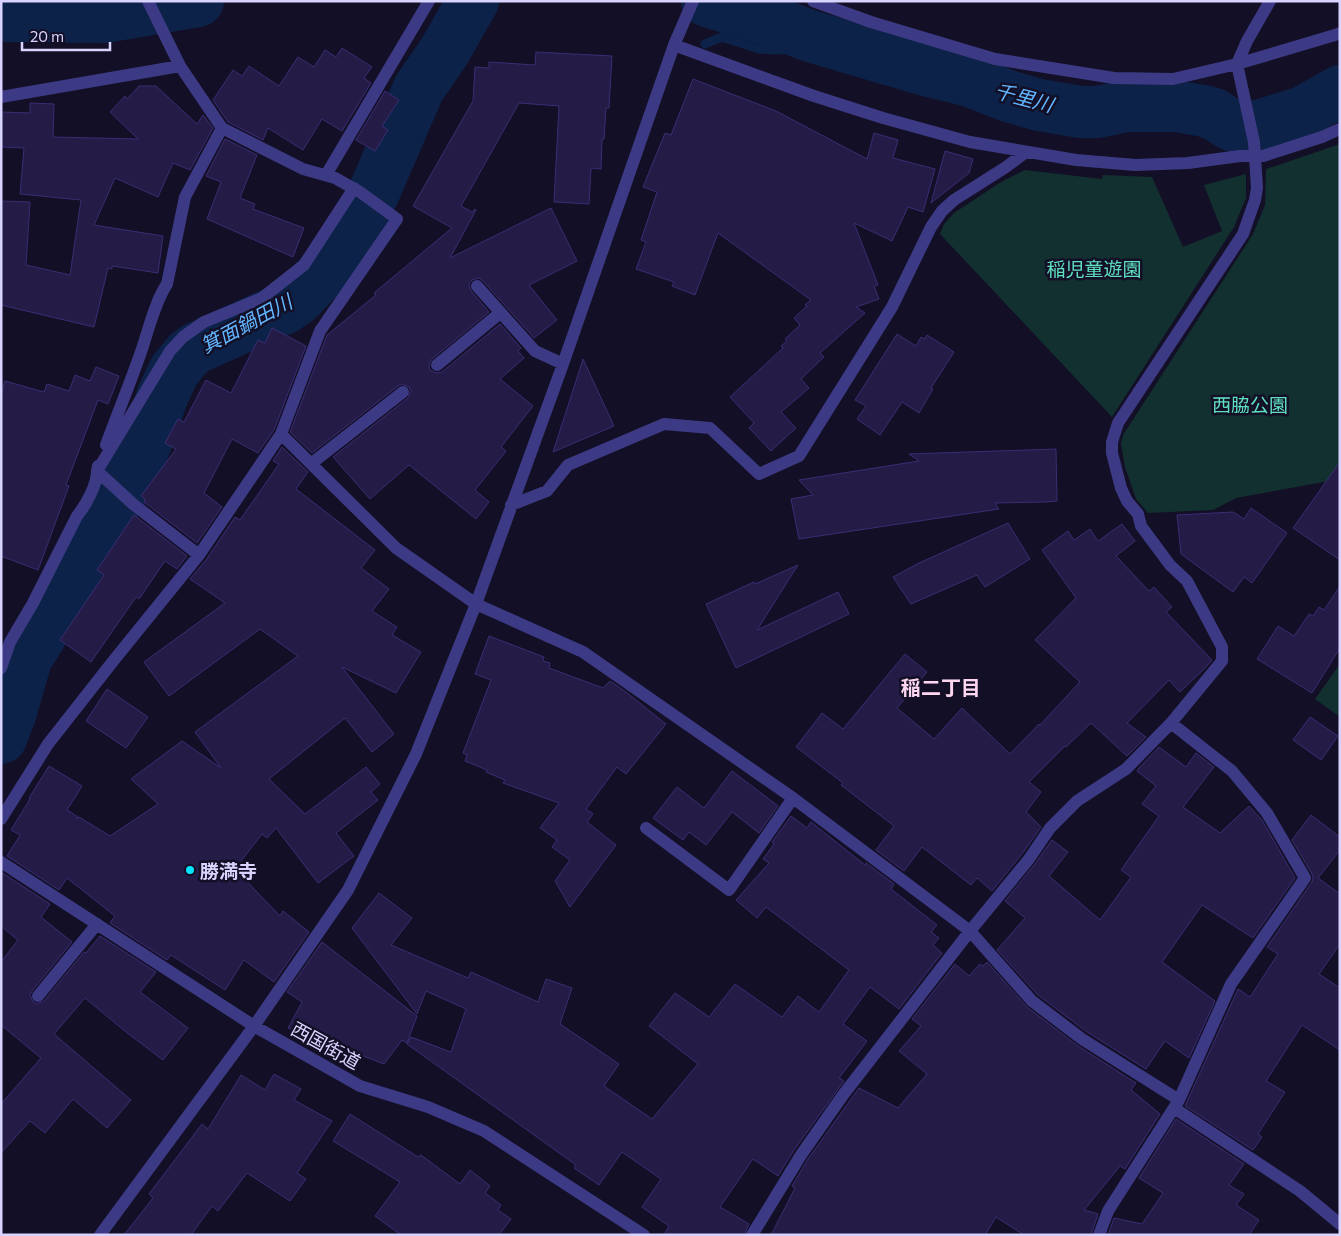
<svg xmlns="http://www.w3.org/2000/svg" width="1341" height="1236" viewBox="0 0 1341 1236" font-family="Commissioner,'Noto Sans JP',sans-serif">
<rect width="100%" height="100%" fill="#130f26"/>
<path fill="#12302f" d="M 1340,144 L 1340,479 L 1236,498 L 1213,510 L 1148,513 L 1136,499 L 1125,467 L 1121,444 L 1123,435 L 1253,234 L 1265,205 L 1266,169 Z
M 1025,170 L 1102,179 L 1103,175 L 1152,177 L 1183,247 L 1222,231 L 1204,185 L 1246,174 L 1246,198 L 1234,227 L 1112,417 L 940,234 L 944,224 L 954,213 L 1001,182 Z
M 1340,664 L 1340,717 L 1315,699 Z"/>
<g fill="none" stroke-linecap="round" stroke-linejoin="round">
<path stroke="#0c2248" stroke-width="9" d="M 763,18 L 768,1
M 705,44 L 722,37 L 759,49 L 777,50 L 799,48 L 810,36"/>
<path stroke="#0c2248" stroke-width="52" d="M 707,1 L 763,18 L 810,36 L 929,71 L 970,81 L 1008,96 L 1039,105 L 1081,112 L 1097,112 L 1127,106 L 1175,106 L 1204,111 L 1214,114 L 1231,125 L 1240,128 L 1261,125 L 1303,112 L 1340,91
M 1,16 L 104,17 L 198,1
M 1,738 L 10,715 L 26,659 L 42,633 L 90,544 L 109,516 L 138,463 L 152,427 L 162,397 L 174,371 L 188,354 L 196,348 L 285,308 L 298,299 L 320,276 L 335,258 L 350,233 L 365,210 L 375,190 L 419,88 L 444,52 L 473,1"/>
</g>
<path fill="#241b47" stroke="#3b2d73" d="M 342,48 L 372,67 L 364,78 L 371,83 L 342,131 L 322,119 L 303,150 L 268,128 L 263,140 L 228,122 L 213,100 L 233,70 L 242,76 L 249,66 L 279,86 L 298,57 L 314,67 L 325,50 L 336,57 Z
M 536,52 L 612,56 L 609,108 L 606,108 L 604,139 L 602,139 L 601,169 L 591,168 L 589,204 L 554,202 L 559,106 L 519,103 L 461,206 L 472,212 L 475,209 L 476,210 L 450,258 L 551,208 L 577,261 L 529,285 L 557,320 L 534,338 L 483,281 L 479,278 L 472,280 L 469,284 L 471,291 L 489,312 L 432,359 L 430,362 L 429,366 L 430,370 L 434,372 L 438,373 L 442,372 L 500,324 L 521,348 L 518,351 L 524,358 L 500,379 L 533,406 L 501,447 L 506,451 L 475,490 L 489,502 L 476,519 L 409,465 L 370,499 L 333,457 L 408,398 L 411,391 L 409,387 L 402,384 L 398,386 L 312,453 L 290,432 L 327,335 L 376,295 L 374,293 L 452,228 L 413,206 L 473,101 L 475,67 L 489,68 L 489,62 L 535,65 Z
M 693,79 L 776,111 L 867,159 L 874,133 L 898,140 L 893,158 L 935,169 L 923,212 L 908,207 L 892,241 L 854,223 L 878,285 L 874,286 L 879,299 L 856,307 L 865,313 L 820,353 L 824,357 L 801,379 L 809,388 L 781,412 L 796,428 L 771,451 L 749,428 L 754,423 L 730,397 L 783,348 L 781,346 L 787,341 L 785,339 L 800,325 L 794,318 L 807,306 L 805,305 L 811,300 L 718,233 L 695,295 L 672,286 L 674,282 L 636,269 L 646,242 L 641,240 L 657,192 L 643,187 L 665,133 L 671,135 Z
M 139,86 L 156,86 L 197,124 L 203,115 L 213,128 L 190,170 L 173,163 L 158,197 L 115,178 L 94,225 L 163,236 L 158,273 L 112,266 L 112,269 L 108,268 L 94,327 L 1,305 L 1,201 L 30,202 L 26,265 L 70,275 L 81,200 L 20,194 L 24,148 L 1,147 L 1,112 L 30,113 L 30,103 L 54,104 L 53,137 L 138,139 L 110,112 L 125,96 L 127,99 Z
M 385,91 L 399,100 L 382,126 L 388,130 L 375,151 L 356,140 Z
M 225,139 L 257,155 L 240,198 L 255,204 L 253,209 L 304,228 L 293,257 L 207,219 L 221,182 L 206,176 Z
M 945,151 L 973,159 L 969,173 L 931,203 Z
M 272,328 L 306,346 L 274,430 L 258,453 L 232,439 L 204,493 L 222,507 L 197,543 L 144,502 L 145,499 L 141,496 L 176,449 L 165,443 L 178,419 L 184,422 L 206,380 L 231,393 L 258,340 L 265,343 Z
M 897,334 L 916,346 L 921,337 L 924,339 L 927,335 L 954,352 L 931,388 L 933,389 L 919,413 L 902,402 L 880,435 L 857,419 L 866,406 L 855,400 Z
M 583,359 L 614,426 L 553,452 L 567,409 Z
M 96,367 L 119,376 L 108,404 L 98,400 L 66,485 L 69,486 L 38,570 L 1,556 L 1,394 L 5,381 L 44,392 L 47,384 L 69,391 L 75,375 L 90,381 Z
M 282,447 L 308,472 L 296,489 L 375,550 L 361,568 L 389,589 L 372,611 L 397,627 L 392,635 L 421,652 L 396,693 L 342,667 L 394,734 L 372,752 L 345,718 L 269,779 L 305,814 L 366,767 L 380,784 L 371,792 L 378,800 L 336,833 L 354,856 L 318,883 L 276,828 L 267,838 L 262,834 L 235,869 L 280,916 L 283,911 L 309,932 L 274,982 L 244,960 L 225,990 L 171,955 L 167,960 L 110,923 L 115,916 L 67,878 L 59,890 L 7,856 L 20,835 L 11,830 L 30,799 L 29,798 L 49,766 L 82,786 L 67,810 L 78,817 L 77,819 L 79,817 L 110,836 L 158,804 L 131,779 L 182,741 L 221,768 L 195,732 L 298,656 L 260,629 L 169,696 L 144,662 L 225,603 L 190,579 L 206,560 L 235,517 L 240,520 L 279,464 L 273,461 Z
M 1056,449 L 1057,501 L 1046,502 L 995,503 L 999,509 L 799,539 L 791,499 L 813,495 L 799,480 L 919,461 L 909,454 Z
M 1340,462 L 1340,560 L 1293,528 Z
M 1251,508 L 1287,533 L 1252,583 L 1244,577 L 1233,592 L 1181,554 L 1177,515 L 1233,512 L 1244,519 Z
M 134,515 L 187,556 L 177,569 L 165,561 L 139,599 L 136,597 L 91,662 L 60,640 L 104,575 L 97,570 Z
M 1008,523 L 1030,559 L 985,587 L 977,575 L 911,604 L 893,577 L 919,563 Z
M 1122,524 L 1135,541 L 1116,556 L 1149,591 L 1154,587 L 1172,607 L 1166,612 L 1212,660 L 1206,667 L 1180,692 L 1169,680 L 1127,723 L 1146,737 L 1127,756 L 1091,723 L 1066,747 L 1065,746 L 1029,782 L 1041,792 L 1026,812 L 1041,827 L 1022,854 L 992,891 L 977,878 L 971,885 L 922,847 L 904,871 L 876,850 L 894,826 L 841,785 L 843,783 L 796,747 L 822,713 L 843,729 L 905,654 L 927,672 L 897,708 L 934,739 L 962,708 L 1010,754 L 1039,724 L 1040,725 L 1080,682 L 1035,640 L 1076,598 L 1042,550 L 1068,531 L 1074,540 L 1090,529 L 1098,541 Z
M 798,565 L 757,630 L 838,592 L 849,614 L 736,668 L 706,604 L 754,582 L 755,584 Z
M 1340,586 L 1340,648 L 1312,693 L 1257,659 L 1278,626 L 1294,636 L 1309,614 L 1313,616 L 1319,607 L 1324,610 Z
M 489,636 L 544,657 L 543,661 L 550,663 L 549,668 L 603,688 L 610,681 L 626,692 L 666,724 L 626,774 L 617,767 L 586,809 L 593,814 L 587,822 L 616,845 L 570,907 L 555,881 L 570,860 L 552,847 L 557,840 L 540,828 L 559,803 L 503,783 L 505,780 L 486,772 L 487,770 L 465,761 L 467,755 L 463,753 L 491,680 L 475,674 Z
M 107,689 L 148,717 L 126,748 L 86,721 Z
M 1310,717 L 1338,736 L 1321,760 L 1293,740 Z
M 1159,747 L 1186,767 L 1196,753 L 1214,767 L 1183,807 L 1220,833 L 1249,806 L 1262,820 L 1295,878 L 1253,938 L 1202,905 L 1162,962 L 1215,1001 L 1189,1058 L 1165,1041 L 1146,1069 L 1087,1032 L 1038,995 L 997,950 L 1025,918 L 1005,901 L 1035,864 L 1052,840 L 1068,852 L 1049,876 L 1100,920 L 1131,877 L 1121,870 L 1159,816 L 1142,804 L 1156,786 L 1137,771 L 1139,768 Z
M 732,771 L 778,806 L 759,833 L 732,812 L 706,845 L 689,832 L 683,840 L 653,818 L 677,787 L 704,808 Z
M 1311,815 L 1340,837 L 1340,850 L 1318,878 L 1340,894 L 1340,944 L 1319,974 L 1340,988 L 1340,1050 L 1302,1025 L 1266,1081 L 1285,1092 L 1258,1134 L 1262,1137 L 1253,1150 L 1185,1106 L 1238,989 L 1250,997 L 1278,954 L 1267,947 L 1312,882 L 1313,878 L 1312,874 L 1292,840 Z
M 791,816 L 807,828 L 811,822 L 865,865 L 866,863 L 894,884 L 891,889 L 937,925 L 931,932 L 939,938 L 933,945 L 942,953 L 899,1009 L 870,987 L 843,1024 L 867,1041 L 839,1078 L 844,1081 L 794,1150 L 778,1176 L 753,1159 L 720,1207 L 749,1224 L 744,1235 L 664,1235 L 669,1226 L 642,1207 L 661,1179 L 622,1152 L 599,1185 L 574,1168 L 576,1165 L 407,1044 L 411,1037 L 451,1052 L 466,1009 L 426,991 L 417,1014 L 352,928 L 379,893 L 412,918 L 391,945 L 468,978 L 471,972 L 538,1002 L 546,979 L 572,988 L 560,1024 L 619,1064 L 604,1086 L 652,1119 L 698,1064 L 649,1026 L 675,993 L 709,1017 L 735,984 L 782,1017 L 798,996 L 819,1012 L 849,970 L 766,907 L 757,918 L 736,900 L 769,863 L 763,859 L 774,844 L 772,842 Z
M 1,872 L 50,904 L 41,917 L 72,942 L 32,991 L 30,995 L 33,1002 L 37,1004 L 44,1001 L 84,952 L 86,953 L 100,936 L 156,972 L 140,992 L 188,1028 L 163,1060 L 126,1032 L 85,998 L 54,1034 L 131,1100 L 107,1128 L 73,1099 L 45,1133 L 30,1121 L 1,1153 L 1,1104 L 41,1058 L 1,1025 L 1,962 L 18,940 L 1,926 Z
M 322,942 L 417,1016 L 407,1043 L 402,1040 L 384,1064 L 342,1048 L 339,1054 L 288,1028 L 302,1002 L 287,992 Z
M 987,962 L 1027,1007 L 1078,1046 L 1136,1083 L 1131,1090 L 1160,1114 L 1125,1169 L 1120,1166 L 1084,1210 L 1098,1214 L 1091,1235 L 1024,1235 L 996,1217 L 985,1235 L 771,1235 L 795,1188 L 792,1186 L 808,1159 L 859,1088 L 898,1108 L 927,1074 L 899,1051 L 921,1026 L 912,1019 L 955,964 L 969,976 L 980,964 L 983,966 Z
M 274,1074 L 301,1089 L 294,1100 L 332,1121 L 297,1173 L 306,1179 L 290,1201 L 247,1173 L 218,1211 L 212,1206 L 191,1235 L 124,1235 L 153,1198 L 149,1194 L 202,1124 L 208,1129 L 241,1075 L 265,1090 Z
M 350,1114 L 418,1157 L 421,1155 L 460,1184 L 470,1170 L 490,1186 L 485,1193 L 501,1205 L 498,1210 L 511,1219 L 499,1235 L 401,1235 L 375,1216 L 400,1182 L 333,1141 Z
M 1176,1119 L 1244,1164 L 1229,1185 L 1244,1194 L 1236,1205 L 1259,1220 L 1249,1235 L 1108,1235 L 1114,1218 L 1142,1224 L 1163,1193 L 1139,1178 Z"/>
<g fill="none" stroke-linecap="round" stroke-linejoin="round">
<path stroke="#3d3a85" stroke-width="12" d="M 148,1 L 180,66
M 813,1 L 871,22 L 995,59 L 1114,78 L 1173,79 L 1237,64 L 1335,35 L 1340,33
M 674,45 L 814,96 L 883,118 L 970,142 L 1076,160 L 1135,165 L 1188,163 L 1240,156 L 1263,156 L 1322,137 L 1340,129
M 1,97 L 180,66 L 222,128 L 303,169 L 335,178 L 360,192 L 397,219 L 320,331 L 281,434 L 396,548 L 476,604 L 583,652 L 793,798 L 970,931 L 1032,1001 L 1082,1039 L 1179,1100
M 326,175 L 429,1
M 477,286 L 535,351 L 563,364
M 437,365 L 500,313
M 106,445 C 118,412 132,379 143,346 C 149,327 156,300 167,284 L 185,197 L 222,128
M 312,463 L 403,392
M 98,466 L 97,471 L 133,504 L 199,555
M 511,505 L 547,491 L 568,465 L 664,424 L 710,428 L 759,474 L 799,456 L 892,307 L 931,227 L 942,211 L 954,200 L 1006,167 L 1026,152
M 1,668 L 10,642 L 33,603 L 77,516 C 86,505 97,485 97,471 L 170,351 L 183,337 L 204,322 L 262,298 L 304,265 L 354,188
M 1,819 L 48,744 L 114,660 L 199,555 L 281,434
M 646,828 L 729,890 L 793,798
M 1,862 L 254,1026 L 360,1086 L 428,1107 L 484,1131 L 644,1235
M 38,996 L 97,924
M 1174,1108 L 1300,1191 L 1340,1224
M 100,1235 L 254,1026 L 348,890 L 416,754 L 476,604 L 563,364 L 674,45 L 693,1
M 752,1235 L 801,1155 L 843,1095 L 970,931 L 1029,859 L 1050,828 L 1077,801 L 1126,769 L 1171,723 L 1222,661 L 1222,647 L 1187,581 L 1170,565 L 1141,526 L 1138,514 L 1127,501 L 1121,488 L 1112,453 L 1112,442 L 1118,423 L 1243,234 L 1255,200 L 1257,188 L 1254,142 L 1237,64 L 1247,41 L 1270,1
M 1099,1235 L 1108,1211 L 1179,1100 L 1231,984 L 1305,878 L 1267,813 L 1232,771 L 1171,723"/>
</g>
<circle fill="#00e5ff" stroke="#130f26" stroke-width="2" cx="190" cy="870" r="5"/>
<g text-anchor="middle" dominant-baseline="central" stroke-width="5" stroke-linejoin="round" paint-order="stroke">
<g font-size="19" fill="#5fe0c0" stroke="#130f26">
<text x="1094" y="268">稲児童遊園</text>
<text x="1250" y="404">西脇公園</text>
</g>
<g font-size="19" font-weight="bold" fill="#d9d4ff" stroke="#130f26" text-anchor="start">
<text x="200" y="870">勝満寺</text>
</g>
<g font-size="19" fill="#d9d4ff" stroke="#130f26">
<text transform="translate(326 1045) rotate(29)">西国街道</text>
</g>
<g font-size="20" font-style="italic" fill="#62b6ff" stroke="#130f26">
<text transform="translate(1024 97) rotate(15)">千里川</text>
<text transform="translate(246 323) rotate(-28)">箕面鍋田川</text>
</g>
<g font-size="20" font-weight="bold" fill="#ffd6f0" stroke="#130f26">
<text x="941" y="687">稲二丁目</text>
</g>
</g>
<rect width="1341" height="1236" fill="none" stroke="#d9d4ff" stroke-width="5"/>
<path d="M22 42v8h88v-8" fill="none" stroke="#d9d4ff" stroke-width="2.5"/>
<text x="30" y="42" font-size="15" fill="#d9d4ff" stroke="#130f26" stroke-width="4" paint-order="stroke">20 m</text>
</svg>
